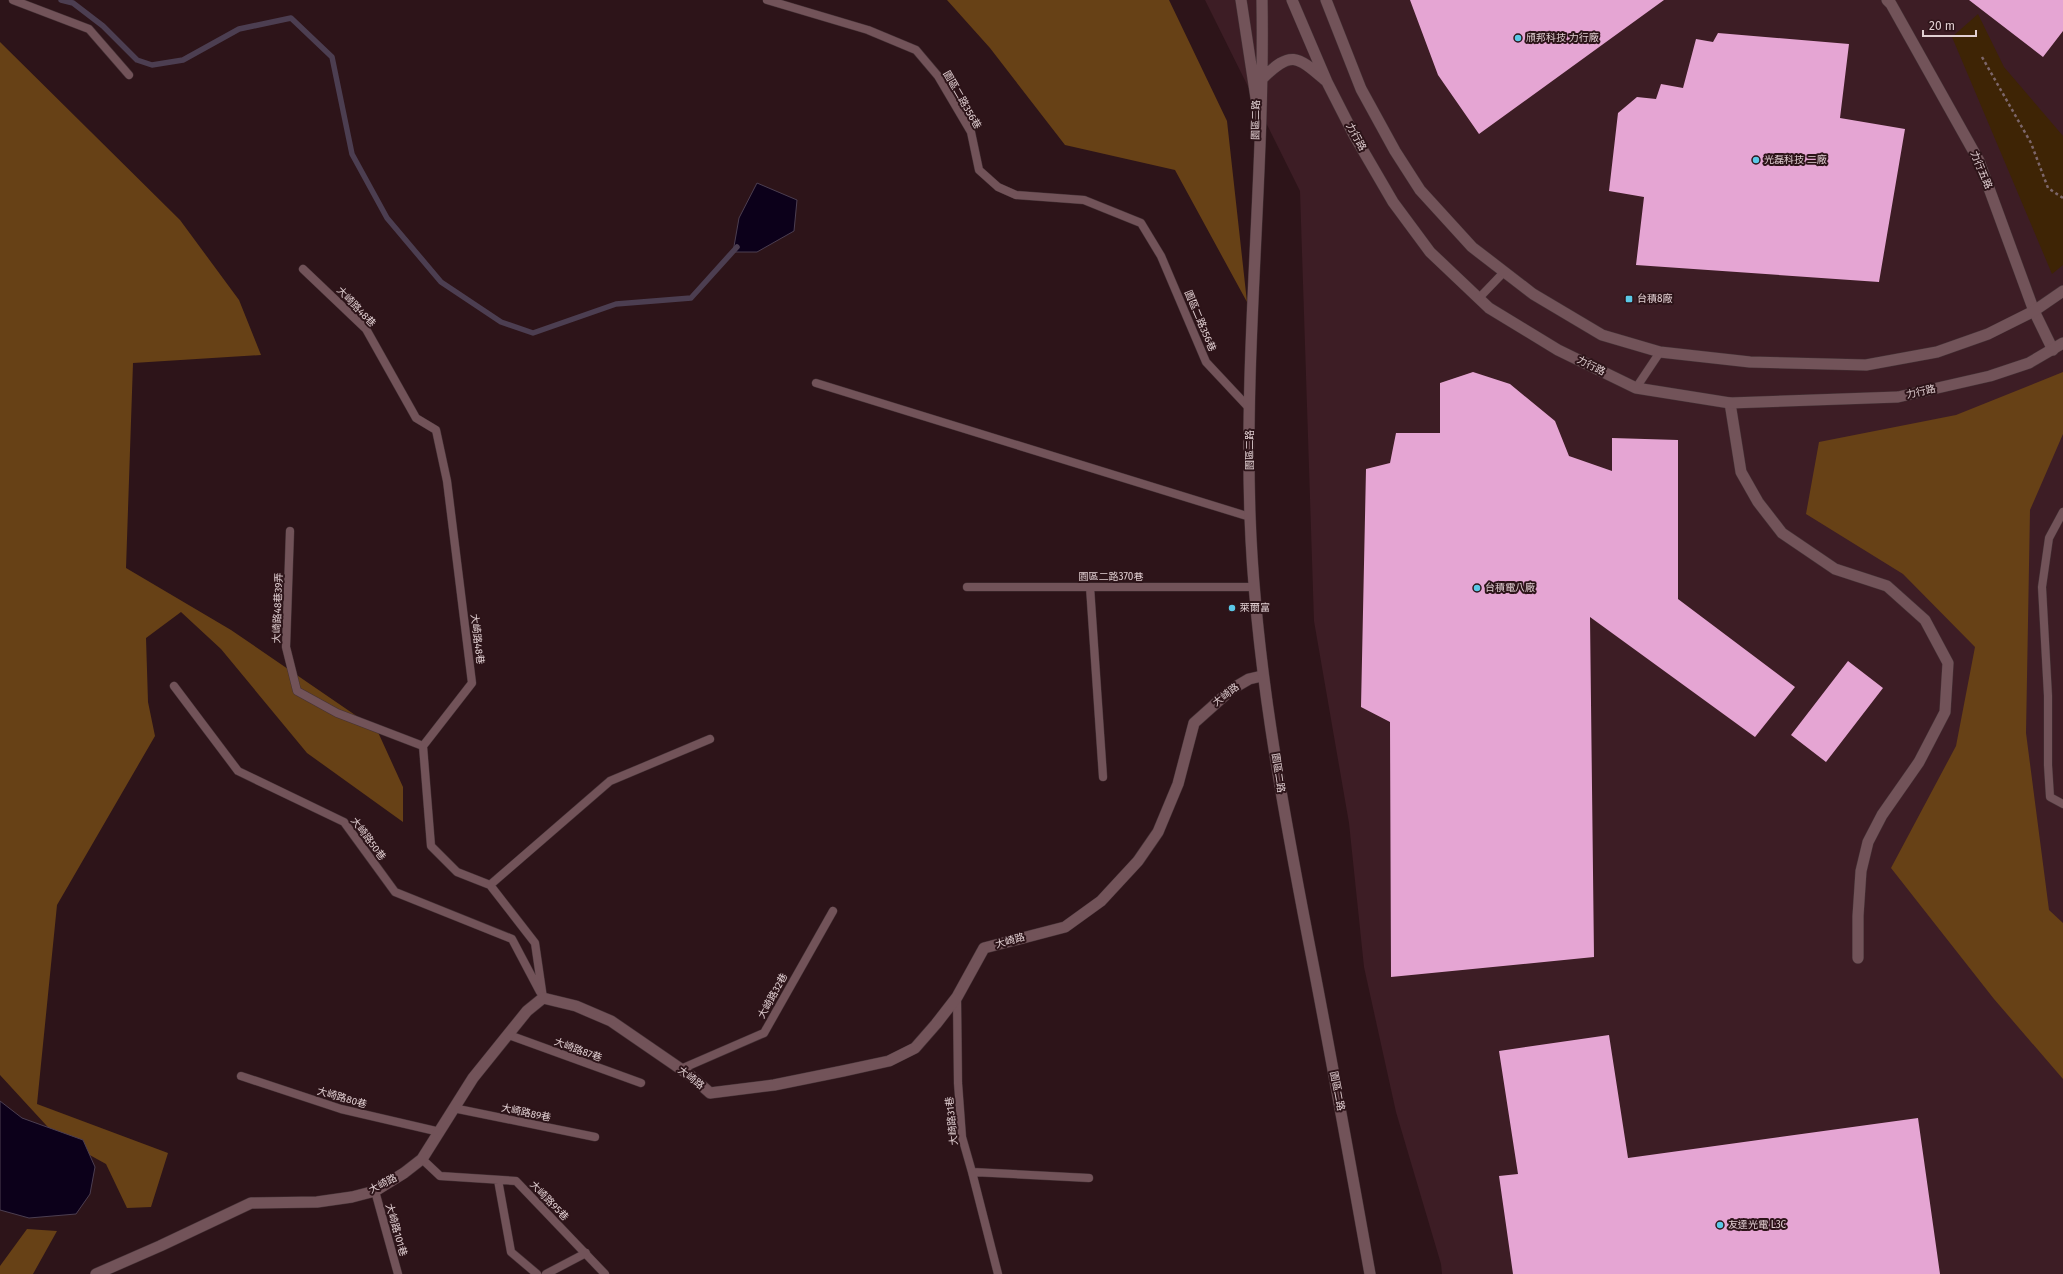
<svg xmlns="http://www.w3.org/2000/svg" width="2063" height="1274" viewBox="0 0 2063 1274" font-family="'Fira Sans','Noto Sans TC',sans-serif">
<rect width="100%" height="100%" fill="#2d1419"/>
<path fill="#3d1d25" d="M 1205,0 L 2063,0 L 2063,1274 L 1442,1274 L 1441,1264 L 1396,1112 L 1364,967 L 1349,823 L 1314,621 L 1300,191 Z"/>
<path fill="#3e2405" d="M 1978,14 L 2004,67 L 2063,136 L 2063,265 L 2052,274 L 1952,37 Z"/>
<path fill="#674116" d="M 947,0 L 1169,0 L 1227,121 L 1247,302 L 1175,170 L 1065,145 L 990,48 Z
M 0,42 L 180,220 L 239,300 L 261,355 L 133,363 L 126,568 L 231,630 L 377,730 L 403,787 L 403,822 L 307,753 L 221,649 L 181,612 L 146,638 L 148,702 L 155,736 L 57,905 L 37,1104 L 168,1153 L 151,1207 L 127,1208 L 106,1164 L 57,1137 L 0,1075 Z
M 2063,372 L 2063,434 L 2030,510 L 2026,733 L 2049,910 L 2063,923 L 2063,1079 L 1994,999 L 1891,868 L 1956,746 L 1975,647 L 1903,574 L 1806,514 L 1819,442 L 1956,415 Z
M 27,1229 L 57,1231 L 33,1274 L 0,1274 L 0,1266 Z"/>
<path fill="#0c001a" stroke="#4c3e51" d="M 757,183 L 797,200 L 794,231 L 757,252 L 733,252 L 739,218 Z
M 0,1101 L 22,1118 L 83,1140 L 95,1167 L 90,1194 L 76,1214 L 29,1218 L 0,1210 Z"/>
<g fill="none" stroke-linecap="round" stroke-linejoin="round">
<path stroke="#4c3e51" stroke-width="5.5" d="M 61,0 L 73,3 L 103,26 L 137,60 L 152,65 L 183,60 L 239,29 L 291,18 L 332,57 L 352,154 L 387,218 L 441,282 L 501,322 L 533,333 L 616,304 L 691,298 L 737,247"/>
</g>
<path fill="#e5a5d3" d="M 1410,0 L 1664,0 L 1479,134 L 1438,75 Z
M 1969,0 L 2063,0 L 2063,31 L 2043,57 Z
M 1718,33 L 1849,44 L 1840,118 L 1905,129 L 1879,282 L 1636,265 L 1644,197 L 1609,191 L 1618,113 L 1637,97 L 1656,99 L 1661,84 L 1683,88 L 1696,39 L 1713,42 Z
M 1473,372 L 1510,384 L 1555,421 L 1569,456 L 1612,471 L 1612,438 L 1678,440 L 1678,599 L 1795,687 L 1755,737 L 1590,617 L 1594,957 L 1391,977 L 1390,722 L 1361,707 L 1366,469 L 1390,463 L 1396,433 L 1440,433 L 1440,383 Z
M 1848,661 L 1883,688 L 1826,762 L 1791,735 Z
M 1609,1035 L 1628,1158 L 1918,1118 L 1940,1274 L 1513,1274 L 1499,1176 L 1518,1174 L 1499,1051 Z"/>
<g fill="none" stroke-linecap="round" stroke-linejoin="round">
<g stroke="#453236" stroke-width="9">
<path id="service" d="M 13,0 L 89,29 L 129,75
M 767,0 L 868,30 L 916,50 L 938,76 L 971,132 L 979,170 L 998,187 L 1016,195 L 1084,200 L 1141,223 L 1161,256 L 1206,362 L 1250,409
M 303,269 L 366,329 L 416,418 L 436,430 L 447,481 L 472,683 L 423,746 L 431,846 L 457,872 L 490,885 L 535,943 L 543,998
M 1479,298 L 1504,272
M 816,383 L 1250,517
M 1636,388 L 1660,352
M 2063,512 L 2049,538 L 2042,587 L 2048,696 L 2048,765 L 2050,797 L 2063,804
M 290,531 L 286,647 L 297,691 L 337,713 L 423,746
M 967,587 L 1255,587
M 1090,587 L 1103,777
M 174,686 L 238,771 L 344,822 L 395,892 L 512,939 L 540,992
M 490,885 L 610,781 L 710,739
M 957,997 L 958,1083 L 962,1137 L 972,1172 L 1089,1178
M 509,1035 L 641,1083
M 681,1069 L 764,1033 L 833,911
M 241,1076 L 341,1109 L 440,1132
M 453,1108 L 595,1137
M 422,1159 L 440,1176 L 516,1181 L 605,1274
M 972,1172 L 998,1274
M 498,1180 L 511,1252 L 537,1274
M 375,1191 L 398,1274
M 546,1274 L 586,1253"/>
</g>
<g stroke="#453236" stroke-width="12">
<path id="minor" d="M 1887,0 L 1891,4 L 1979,161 L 2034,311 L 2053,350
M 1730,403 L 1741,472 L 1758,502 L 1782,533 L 1835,569 L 1887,586 L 1925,620 L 1948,663 L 1945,712 L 1919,762 L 1882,815 L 1868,842 L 1861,871 L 1858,916 L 1858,958
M 96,1274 L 160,1246 L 251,1203 L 317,1202 L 352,1197 L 375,1191 L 404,1173 L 422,1159 L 473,1078 L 527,1011 L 543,998 L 576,1006 L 611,1021 L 691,1076 L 710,1093 L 774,1085 L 843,1071 L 889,1061 L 915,1048 L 936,1024 L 957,997 L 984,948 L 1065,927 L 1101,901 L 1138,861 L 1158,832 L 1178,784 L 1194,723 L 1232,689 L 1249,679 L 1262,676"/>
</g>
<g stroke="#453236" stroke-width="12">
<path id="tertiary" d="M 1241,0 L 1256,98
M 1262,0 C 1265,172 1244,344 1250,516 C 1255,658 1281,798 1308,938 C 1330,1050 1350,1162 1370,1274
M 1292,0 L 1327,82 L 1354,135 L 1393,202 L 1430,252 L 1489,308 L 1558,350 L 1636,388 L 1730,403 L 1898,397 L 1990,376 L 2029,363 L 2063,343
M 1326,0 L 1361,89 L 1395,151 L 1420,190 L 1472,247 L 1533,294 L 1602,335 L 1660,352 L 1750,362 L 1866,365 L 1937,352 L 1988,334 L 2034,311 L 2063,291
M 1263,78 C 1291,50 1297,56 1325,80"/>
</g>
<path stroke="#7c666a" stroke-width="2.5" stroke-dasharray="3 3" stroke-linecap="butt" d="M 1982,57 L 2031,143 L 2048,188 L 2063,198"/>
<use href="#service" stroke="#725359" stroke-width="8"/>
<use href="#minor" stroke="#725359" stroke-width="11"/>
<use href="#tertiary" stroke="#725359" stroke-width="11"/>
</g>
<g fill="#5bc8e7" stroke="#2d1419" stroke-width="1.5">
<circle cx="1518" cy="38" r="4"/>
<circle cx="1756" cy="160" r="4"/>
<rect x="1625" y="295" width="8" height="8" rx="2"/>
<circle cx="1477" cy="588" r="4"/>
<circle cx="1232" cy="608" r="4"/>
<circle cx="1720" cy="1225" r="4"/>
</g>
<g text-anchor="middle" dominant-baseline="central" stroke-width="4" stroke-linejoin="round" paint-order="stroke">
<g font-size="10" fill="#e1cfd2" stroke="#2d1419" text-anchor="start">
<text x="1526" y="38">頎邦科技 力行廠</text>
<text x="1764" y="160">光磊科技 二廠</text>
<text x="1637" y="299">台積8廠</text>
<text x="1485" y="588">台積電八廠</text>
<text x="1240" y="608">萊爾富</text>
<text x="1728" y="1225">友達光電 L3C</text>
</g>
<g font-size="10" fill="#e1cfd2" stroke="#2d1419">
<text transform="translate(962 100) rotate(60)">園區二路356巷</text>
<text transform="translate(1256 120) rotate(-89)">園區二路</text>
<text transform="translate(1356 137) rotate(61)">力行路</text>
<text transform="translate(1981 170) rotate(67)">力行五路</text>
<text transform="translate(356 307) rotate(46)">大崎路48巷</text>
<text transform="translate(1200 321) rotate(67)">園區二路356巷</text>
<text transform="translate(1591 366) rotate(26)">力行路</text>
<text transform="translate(1921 392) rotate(-13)">力行路</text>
<text transform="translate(1250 450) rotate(-90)">園區二路</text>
<text x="1111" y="577">園區二路370巷</text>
<text transform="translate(278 608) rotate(-88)">大崎路48巷39弄</text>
<text transform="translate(477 639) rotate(83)">大崎路48巷</text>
<text transform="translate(1226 695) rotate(-38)">大崎路</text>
<text transform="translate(1278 773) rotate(81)">園區二路</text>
<text transform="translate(368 839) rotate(53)">大崎路50巷</text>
<text transform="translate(1010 941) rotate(-16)">大崎路</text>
<text transform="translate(773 996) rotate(-61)">大崎路32巷</text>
<text transform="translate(578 1050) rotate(20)">大崎路87巷</text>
<text transform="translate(691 1078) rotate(38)">大崎路</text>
<text transform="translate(1337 1091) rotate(79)">園區二路</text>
<text transform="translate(342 1098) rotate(16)">大崎路80巷</text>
<text transform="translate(526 1113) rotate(12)">大崎路89巷</text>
<text transform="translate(952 1121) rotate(-96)">大崎路31巷</text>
<text transform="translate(383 1184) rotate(-27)">大崎路</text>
<text transform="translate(549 1201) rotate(46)">大崎路95巷</text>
<text transform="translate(396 1230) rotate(74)">大崎路101巷</text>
</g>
</g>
<path d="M1923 30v6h53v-6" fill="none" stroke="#e1cfd2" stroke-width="2"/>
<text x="1929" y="30" font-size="12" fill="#e1cfd2" stroke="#2d1419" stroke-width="3" paint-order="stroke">20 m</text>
</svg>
